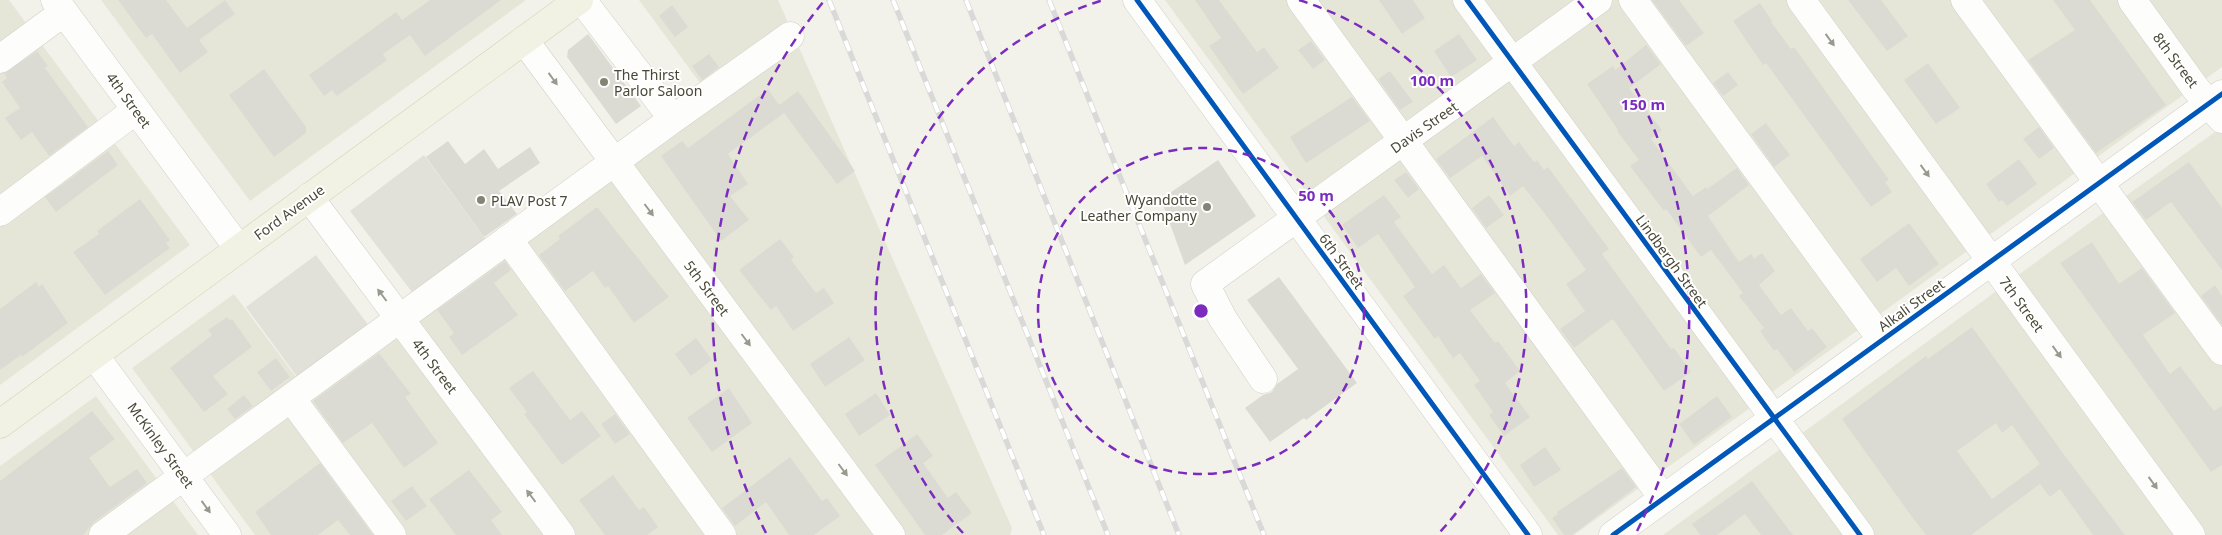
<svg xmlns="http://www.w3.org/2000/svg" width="2222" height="535" viewBox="0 0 2222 535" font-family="'Noto Sans',sans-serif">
<rect width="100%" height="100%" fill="#f2f2eb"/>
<path fill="#e6e6d8" d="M 0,0 L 9,0 L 190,245 L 0,385 Z
M 101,0 L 526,0 L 250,201 Z
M 639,0 L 778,0 L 1012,528 L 1010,535 L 406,535 L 304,398 L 711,98 Z
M 1165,0 L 2222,0 L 2222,67 L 1574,535 L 1558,535 Z
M 2222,127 L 2222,336 L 2120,200 Z
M 2107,210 L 2222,365 L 2222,535 L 1663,535 Z
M 234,294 L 300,382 L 285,393 L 387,535 L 255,535 L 132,368 Z
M 96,396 L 198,535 L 0,535 L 0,466 Z"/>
<path fill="#e1e1da" d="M 424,155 L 486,240 L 415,296 L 350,211 Z
M 316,255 L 372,330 L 301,382 L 246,307 Z"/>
<path fill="#dcdbd3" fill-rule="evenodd" d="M 118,0 L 166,0 L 187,28 L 225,0 L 235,14 L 199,40 L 208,52 L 180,73 L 152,34 L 146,38 Z
M 430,0 L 501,0 L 425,56 L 410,35 L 383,54 L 387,60 L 337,96 L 332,90 L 324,96 L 309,75 L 396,12 L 402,20 Z
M 1195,0 L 1219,0 L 1257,52 L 1264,47 L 1279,68 L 1243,94 L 1209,46 L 1221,38 Z
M 1379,0 L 1413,0 L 1425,18 L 1402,34 Z
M 1652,0 L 1679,0 L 1704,33 L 1686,46 Z
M 1848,0 L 1881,0 L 1908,36 L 1887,51 Z
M 2053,0 L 2090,0 L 2166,105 L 2096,153 L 2028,60 L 2075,30 Z
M 1760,3 L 1772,21 L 1771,22 L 1791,49 L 1794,47 L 1889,180 L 1885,182 L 1892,192 L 1871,207 L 1766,63 L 1763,65 L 1733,21 Z
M 672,5 L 688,27 L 675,37 L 659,16 Z
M 588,34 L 641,106 L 616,124 L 567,57 L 568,50 Z
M 1459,34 L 1477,60 L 1451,77 L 1434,51 Z
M 1311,41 L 1325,60 L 1313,69 L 1298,50 Z
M 1646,45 L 1661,64 L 1629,88 L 1662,130 L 1651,139 L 1693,196 L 1706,187 L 1707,189 L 1737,168 L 1749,185 L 1708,216 L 1739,262 L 1751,254 L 1754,259 L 1762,253 L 1775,271 L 1759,285 L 1781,315 L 1791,308 L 1808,331 L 1812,328 L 1827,347 L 1794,372 L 1777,349 L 1774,351 L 1760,331 L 1764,328 L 1739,296 L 1743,293 L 1711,250 L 1701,257 L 1666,209 L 1664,211 L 1630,166 L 1639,160 L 1617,131 L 1618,130 L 1587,84 L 1613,66 L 1615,70 Z
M 37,51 L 48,66 L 45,68 L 88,127 L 49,156 L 32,132 L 21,140 L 5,118 L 20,108 L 2,82 L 7,78 L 4,74 Z
M 709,54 L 719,67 L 702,80 L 692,66 Z
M 1928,63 L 1960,108 L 1936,124 L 1904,80 Z
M 264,69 L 306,127 L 306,133 L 274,157 L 229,95 Z
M 1390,71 L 1413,102 L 1400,110 L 1378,79 Z
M 1728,72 L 1738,85 L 1723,96 L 1713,83 Z
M 768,89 L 779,105 L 798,91 L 855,171 L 837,184 L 784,113 L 728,154 L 748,184 L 730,196 L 749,220 L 721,241 L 661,156 L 682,141 L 688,148 Z
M 1352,97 L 1370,121 L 1306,163 L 1290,137 Z
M 1493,117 L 1514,146 L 1519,142 L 1534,162 L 1537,160 L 1544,170 L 1548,167 L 1609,249 L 1602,254 L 1671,349 L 1674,348 L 1691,372 L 1664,391 L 1613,319 L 1574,348 L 1560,329 L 1585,311 L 1566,284 L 1586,270 L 1552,223 L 1523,186 L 1510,196 L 1482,156 L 1450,178 L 1436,159 Z
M 1766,123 L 1790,155 L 1774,167 L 1751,134 Z
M 2039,127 L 2054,148 L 2039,159 L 2023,139 Z
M 448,141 L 465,164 L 484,149 L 498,169 L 530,147 L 540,163 L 499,191 L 517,214 L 484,237 L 426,157 Z
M 108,151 L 118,165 L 56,212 L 45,197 Z
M 2019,159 L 2037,184 L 2007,206 L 2002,200 L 1999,202 L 1986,184 Z
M 1218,160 L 1256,216 L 1185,265 L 1161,199 Z
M 2189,162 L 2222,208 L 2222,270 L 2171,202 L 2146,220 L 2132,202 Z
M 1406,172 L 1419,189 L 1408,198 L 1394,180 Z
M 1384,195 L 1401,217 L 1394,222 L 1432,274 L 1444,265 L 1461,288 L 1481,274 L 1495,293 L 1470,310 L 1495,343 L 1498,341 L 1520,371 L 1505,383 L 1530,417 L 1504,436 L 1489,415 L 1493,412 L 1474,385 L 1480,381 L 1460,353 L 1453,358 L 1438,336 L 1435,339 L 1403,296 L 1415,287 L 1378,234 L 1358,248 L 1342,225 Z
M 1489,195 L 1504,215 L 1486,228 L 1472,208 Z
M 140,199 L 170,240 L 166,243 L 170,248 L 105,295 L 73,252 L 99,234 L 97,231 Z
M 597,207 L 669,297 L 634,323 L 608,286 L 605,288 L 593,271 L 565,291 L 539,255 L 560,239 L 558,236 Z
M 1909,223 L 1939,264 L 1909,286 L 1896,268 L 1877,282 L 1860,259 Z
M 780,239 L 794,257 L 791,260 L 816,293 L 824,288 L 834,303 L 793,331 L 776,306 L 771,310 L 739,270 Z
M 2092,242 L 2119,284 L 2142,268 L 2175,313 L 2143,335 L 2170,374 L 2180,366 L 2214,411 L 2222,406 L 2222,465 L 2211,472 L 2060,263 Z
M 505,261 L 511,270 L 494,283 L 518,315 L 462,355 L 449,337 L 454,333 L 437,310 Z
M 1279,277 L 1357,383 L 1306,420 L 1304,418 L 1270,442 L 1245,408 L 1263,395 L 1272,392 L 1277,384 L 1298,369 L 1247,300 Z
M 36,282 L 39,287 L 42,284 L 68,323 L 22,357 L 21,355 L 0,370 L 0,309 Z
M 2215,285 L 2222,296 L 2222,325 L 2201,296 Z
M 227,317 L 230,321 L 232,319 L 252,347 L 213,376 L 228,394 L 204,412 L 170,368 L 212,335 L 208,330 Z
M 1972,327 L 2065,456 L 2125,535 L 2093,535 L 2060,489 L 2050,497 L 2040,484 L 1971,535 L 1926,535 L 1912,517 L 1842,419 L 1926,356 L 1928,359 ZM 1996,423 L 2002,433 L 2012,425 L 2040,464 L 1992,499 L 1957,451 Z
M 849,337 L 865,360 L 825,387 L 810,364 Z
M 696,338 L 712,360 L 691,376 L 675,354 Z
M 379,353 L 411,394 L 405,397 L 438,443 L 404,468 L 372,423 L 343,443 L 313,401 Z
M 276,358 L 290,377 L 271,391 L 257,372 Z
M 533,371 L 570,420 L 582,411 L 601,436 L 562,465 L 524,414 L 527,412 L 509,388 Z
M 729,388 L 752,423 L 712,452 L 687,418 Z
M 876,393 L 890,415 L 859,436 L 845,414 Z
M 244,395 L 253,406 L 235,419 L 227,409 Z
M 1717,396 L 1732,417 L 1694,445 L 1679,424 Z
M 92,411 L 115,439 L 89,458 L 110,487 L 137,469 L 147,483 L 94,522 L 83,535 L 0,535 L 0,481 Z
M 615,414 L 630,434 L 615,444 L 601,424 Z
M 917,434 L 933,456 L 923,463 L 948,498 L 956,492 L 972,513 L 942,535 L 925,535 L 875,465 Z
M 1545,447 L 1561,470 L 1534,487 L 1520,465 Z
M 790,457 L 822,501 L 827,498 L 840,516 L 814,535 L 789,535 L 766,502 L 735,526 L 722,508 Z
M 320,463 L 373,535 L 350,535 L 338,520 L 318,535 L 271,535 L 255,512 Z
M 1622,468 L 1636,487 L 1572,535 L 1564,535 L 1552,518 L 1558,514 L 1557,512 Z
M 469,470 L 502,512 L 491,520 L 502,535 L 456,535 L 429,499 Z
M 613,475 L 639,510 L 644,507 L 658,527 L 647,535 L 605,535 L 579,500 Z
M 1752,481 L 1793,535 L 1761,535 L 1745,514 L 1717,535 L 1700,535 L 1692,524 Z
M 412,486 L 427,506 L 406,521 L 391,501 Z"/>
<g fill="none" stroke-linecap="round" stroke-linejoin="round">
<g stroke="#d0d0c8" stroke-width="29">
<path id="minor" d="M 55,0 L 239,249
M 582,0 L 673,119
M 1137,0 L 1528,535
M 1301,0 L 1663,498
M 1467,0 L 1860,535
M 1633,0 L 1882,340
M 1801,0 L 2191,535
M 1965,0 L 2222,351
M 2132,0 L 2196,89 L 2222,119
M 524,40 L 891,535
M 0,59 L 64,12
M 309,197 L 561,535
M 0,212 L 136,110
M 508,239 L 722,535
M 94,355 L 227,535
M 1263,379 L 1223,319 L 1205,284 L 1598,0
M 291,398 L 392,535
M 103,535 L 673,119 L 790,36
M 1613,535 L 2222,94"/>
</g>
<g stroke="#d5d5b7" stroke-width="29">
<path id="major" d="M 0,424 L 579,0"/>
</g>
<use href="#minor" stroke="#fdfdfc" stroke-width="28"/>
<use href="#major" stroke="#f1f1e4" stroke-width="28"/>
<g stroke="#d9d9d8" stroke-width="5.5">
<path id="rail" d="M 829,0 L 1044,535
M 893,0 L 1108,535
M 966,0 L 1179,535
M 1049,0 L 1264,535"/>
</g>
<use href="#rail" stroke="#fff" stroke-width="4" stroke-dasharray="11" stroke-linecap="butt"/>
<g stroke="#fff" stroke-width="8">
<path id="cycleway" d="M 1137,0 L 1528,535
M 1467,0 L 1860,535
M 1613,535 L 2222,94"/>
</g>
<use href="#cycleway" stroke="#0057b8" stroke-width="5"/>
</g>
<defs><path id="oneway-solid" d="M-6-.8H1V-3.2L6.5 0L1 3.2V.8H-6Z" transform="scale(1.25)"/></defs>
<g fill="#9a998f">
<use href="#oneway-solid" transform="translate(1830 40) rotate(54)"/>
<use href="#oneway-solid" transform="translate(553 79) rotate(54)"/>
<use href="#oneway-solid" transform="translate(1925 171) rotate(54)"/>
<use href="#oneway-solid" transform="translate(649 210) rotate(53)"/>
<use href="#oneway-solid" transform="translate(382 295) rotate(-127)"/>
<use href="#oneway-solid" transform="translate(746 340) rotate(53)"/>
<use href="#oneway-solid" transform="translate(2057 352) rotate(54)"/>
<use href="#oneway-solid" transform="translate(843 470) rotate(53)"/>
<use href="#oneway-solid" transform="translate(2153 483) rotate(54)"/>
<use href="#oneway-solid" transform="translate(531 496) rotate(-127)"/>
<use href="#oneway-solid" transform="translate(206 507) rotate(54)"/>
</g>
<g fill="none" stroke="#7b2cbf" stroke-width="2.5" stroke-dasharray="9 6">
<circle cx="1201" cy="311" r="163"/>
<path d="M963 533A326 326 0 0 1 1103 0M1299 0A326 326 0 0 1 1439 533"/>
<path d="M766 533A488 488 0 0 1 824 1M1578 1A488 488 0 0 1 1636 533"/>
</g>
<g fill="#848475" stroke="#fff" stroke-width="2">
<circle cx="604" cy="82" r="5"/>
<circle cx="481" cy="200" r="5"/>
<circle cx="1207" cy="207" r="5"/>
</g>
<g text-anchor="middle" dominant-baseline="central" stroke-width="4" stroke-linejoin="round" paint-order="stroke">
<g font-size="14" fill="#494836" stroke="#fff">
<text transform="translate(2176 60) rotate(53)">8th Street</text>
<text transform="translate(129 100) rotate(54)">4th Street</text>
<text transform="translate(1424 127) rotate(-35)">Davis Street</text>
<text transform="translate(289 212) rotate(-36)">Ford Avenue</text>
<text transform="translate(1342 261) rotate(54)">6th Street</text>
<text transform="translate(1672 261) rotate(54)">Lindbergh Street</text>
<text transform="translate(707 288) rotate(53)">5th Street</text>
<text transform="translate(2022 304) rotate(54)">7th Street</text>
<text transform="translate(1911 305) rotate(-36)">Alkali Street</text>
<text transform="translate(435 366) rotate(53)">4th Street</text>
<text transform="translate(161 445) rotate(54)">McKinley Street</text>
</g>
<g font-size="14" fill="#494836" stroke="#fff" text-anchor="start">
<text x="614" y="74">The Thirst<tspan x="614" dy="16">Parlor Saloon</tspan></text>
<text x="1197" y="199" text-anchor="end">Wyandotte<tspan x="1197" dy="16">Leather Company</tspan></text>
<text x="491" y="200">PLAV Post 7</text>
</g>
</g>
<circle cx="1201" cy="311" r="8" fill="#7b2cbf" stroke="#fff" stroke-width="2.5"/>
<g font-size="15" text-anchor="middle" font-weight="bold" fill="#7b2cbf" stroke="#fff" stroke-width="4" stroke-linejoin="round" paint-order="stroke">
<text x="1432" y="86">100 m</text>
<text x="1643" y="110">150 m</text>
<text x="1316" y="201">50 m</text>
</g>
</svg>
